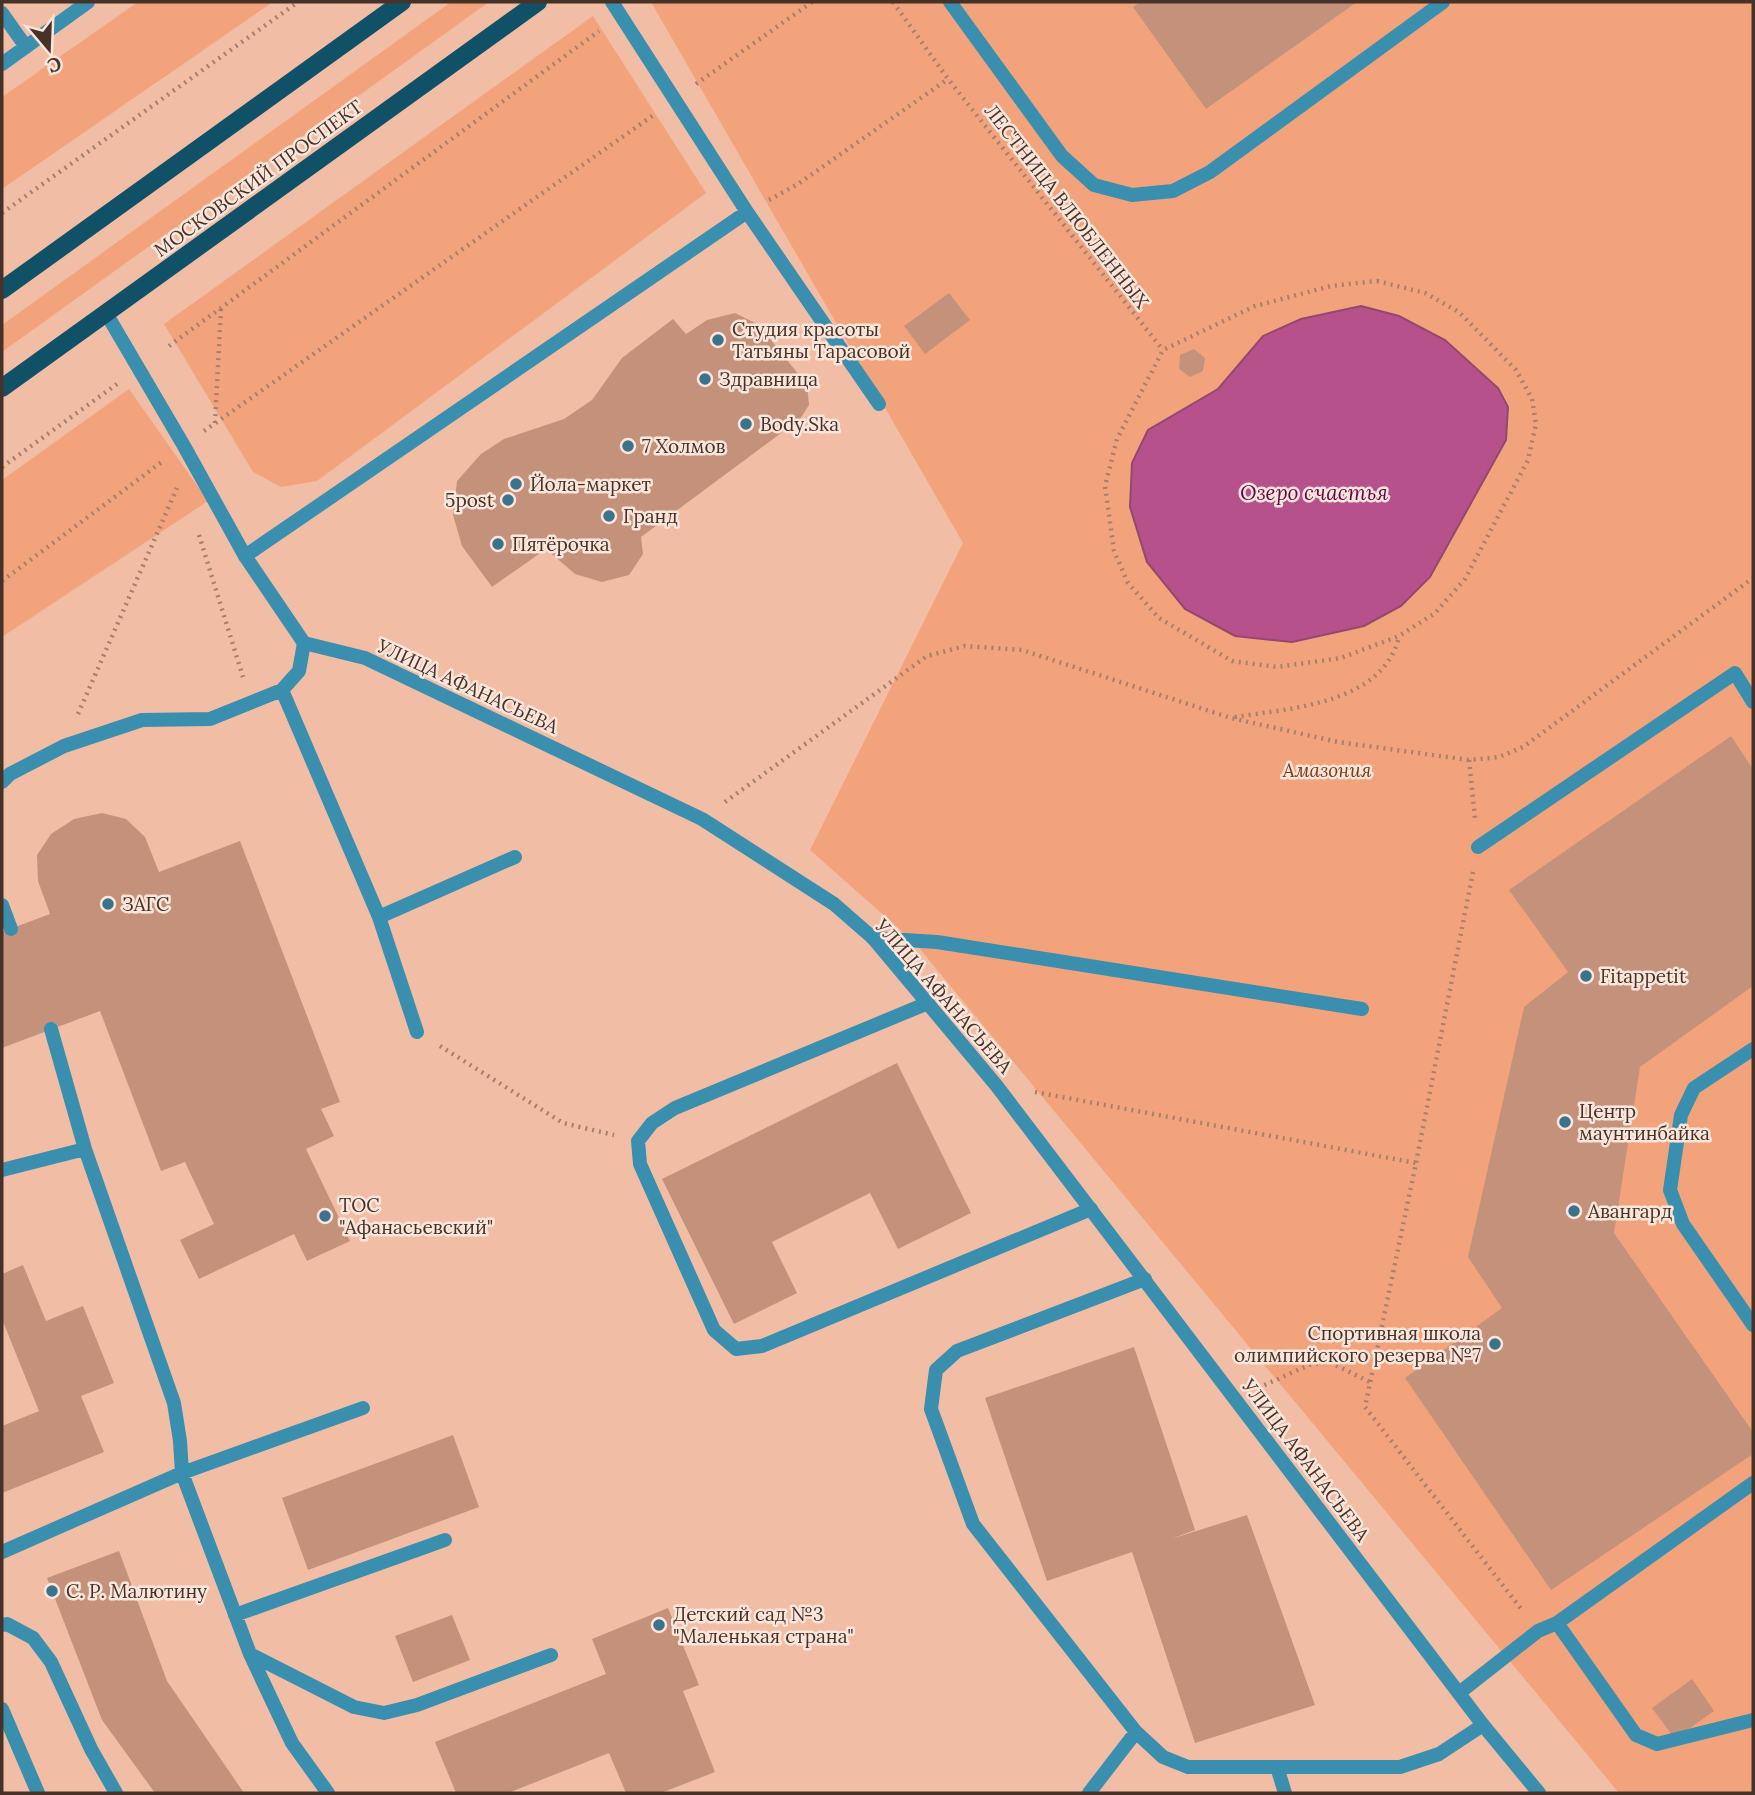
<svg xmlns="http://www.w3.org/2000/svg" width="1755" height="1795" viewBox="0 0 1755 1795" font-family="Lora,serif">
<rect width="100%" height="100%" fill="#f2bda5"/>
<path fill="#f3a37c" d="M 138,2 L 273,2 L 2,189 L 2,97 Z
M 451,2 L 489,2 L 2,352 L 2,325 Z
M 651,2 L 1753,2 L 1753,1793 L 1619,1793 L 914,942 L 810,850 L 963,543 Z
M 593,16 L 706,193 L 317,481 L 281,487 L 253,472 L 164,324 Z
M 129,389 L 208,501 L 2,637 L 2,480 Z"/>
<path fill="#b6518c" stroke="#95486e" stroke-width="2" d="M 1361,306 L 1399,316 L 1445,340 L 1498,388 L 1508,407 L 1506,440 L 1430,577 L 1401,606 L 1364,626 L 1292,642 L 1235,636 L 1185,609 L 1147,562 L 1130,507 L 1132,463 L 1148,430 L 1218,389 L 1263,336 L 1301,319 Z"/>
<path fill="#c4927a" d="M 1140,2 L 1357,2 L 1206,109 L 1133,7 Z
M 949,293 L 970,320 L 925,354 L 904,326 Z
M 735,313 L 759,325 L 807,385 L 809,405 L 800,419 L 641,537 L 643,554 L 629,575 L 602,582 L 575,574 L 546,549 L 492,587 L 462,546 L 453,515 L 457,481 L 481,454 L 504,439 L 564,419 L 592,400 L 622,358 L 673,319 L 686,334 L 707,320 Z
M 1194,349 L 1205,358 L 1203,371 L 1190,377 L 1179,369 L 1180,355 Z
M 1731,736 L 1753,769 L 1753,986 L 1640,1067 L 1614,1233 L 1753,1432 L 1753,1454 L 1551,1590 L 1405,1378 L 1502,1308 L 1468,1257 L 1524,1007 L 1568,972 L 1509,890 Z
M 102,813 L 126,819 L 145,837 L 159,872 L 240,841 L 340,1102 L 321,1109 L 334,1136 L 306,1149 L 350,1241 L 307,1261 L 294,1234 L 199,1279 L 180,1240 L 214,1224 L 185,1162 L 161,1171 L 100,1011 L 2,1048 L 2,932 L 50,914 L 38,881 L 37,855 L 51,834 L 74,819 Z
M 897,1063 L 971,1213 L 898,1249 L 870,1193 L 772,1242 L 797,1293 L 734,1324 L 662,1179 Z
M 23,1265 L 46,1321 L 83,1306 L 114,1383 L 81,1396 L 104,1452 L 2,1493 L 2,1426 L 39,1411 L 2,1319 L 2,1274 Z
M 1134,1347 L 1195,1530 L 1171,1539 L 1247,1515 L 1315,1705 L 1195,1743 L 1132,1552 L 1047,1581 L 985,1398 Z
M 453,1435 L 479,1507 L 308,1570 L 282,1498 Z
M 119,1551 L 167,1681 L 244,1793 L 155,1793 L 102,1720 L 47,1578 Z
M 668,1608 L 699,1685 L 683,1691 L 715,1772 L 661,1793 L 626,1793 L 609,1753 L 508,1793 L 456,1793 L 435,1742 L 606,1674 L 592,1639 Z
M 452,1615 L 470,1660 L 413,1682 L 395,1636 Z
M 1692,1679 L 1714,1711 L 1675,1739 L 1652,1708 Z"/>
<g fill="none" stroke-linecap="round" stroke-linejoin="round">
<path stroke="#a6806e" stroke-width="4.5" stroke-dasharray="2 5" stroke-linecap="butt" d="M 893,2 L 948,79 L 1163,350
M 696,84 L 812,2
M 769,200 L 798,184 L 948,79
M 2,213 L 298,2
M 1377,281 L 1425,293 L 1459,312 L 1516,370 L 1532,399 L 1536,424 L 1528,460 L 1465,579 L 1435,613 L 1399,636 L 1341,658 L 1277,667 L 1232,661 L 1159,618 L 1128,583 L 1114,551 L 1105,486 L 1117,439 L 1163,350 L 1255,306 L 1331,286 Z
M 169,346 L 599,31
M 215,423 L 221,309
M 204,431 L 655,114
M 2,467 L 117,384
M 199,535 L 243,677
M 2,581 L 163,461
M 78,714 L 177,488
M 1235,717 C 1292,708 1382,704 1399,637
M 1469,760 L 1475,818
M 725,802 L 927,656 L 965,646 L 1022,650 L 1231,718 L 1338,742 L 1469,760 L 1499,757 L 1523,747 L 1753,578
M 1473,872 L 1416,1163 L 1365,1407 L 1522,1610
M 440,1046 L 563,1123 L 614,1135
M 1035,1092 L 1416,1163
M 1258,1388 L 1309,1365 L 1329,1362 L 1370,1382"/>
<path stroke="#3a8faf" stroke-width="14" d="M 612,2 L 747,212 L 879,404
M 950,2 L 1062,156 L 1094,185 L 1132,195 L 1173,191 L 1210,172 L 1443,2
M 2,13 L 26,47
M 2,64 L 88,2
M 245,556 L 747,212
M 282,690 L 379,917 L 417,1032
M 2,782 L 10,774 L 64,746 L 142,720 L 210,719 L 282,690 L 299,671 L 304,643
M 1478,847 L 1735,673 L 1753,702
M 2,905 L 11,929
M 379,917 L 515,857
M 873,938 L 937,942 L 1362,1009
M 928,1003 L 675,1108 L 652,1123 L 638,1141 L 640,1164 L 714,1330 L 736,1349 L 762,1346 L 1091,1209
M 51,1029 L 85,1149 L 174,1403 L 180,1441 L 182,1473 L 250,1654 L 354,1707 L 384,1713 L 417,1705 L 551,1655
M 1753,1049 L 1694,1088 L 1681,1115 L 1670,1190 L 1683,1224 L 1753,1325
M 2,1170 L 85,1149
M 1145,1279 L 957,1351 L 936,1370 L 931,1409 L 973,1524 L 1136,1732 L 1163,1757 L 1188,1767 L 1400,1767 L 1439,1754 L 1483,1725
M 2,1552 L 182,1473 L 363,1408
M 235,1615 L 445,1540
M 1557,1623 L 1636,1735 L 1657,1744 L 1753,1720
M 2,1625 L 7,1624 L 33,1638 L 51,1662 L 91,1749 L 116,1793
M 250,1654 L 292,1743 L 328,1793
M 1459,1693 L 1538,1631 L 1557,1623 L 1753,1483
M 2,1709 L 38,1793
M 1277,1767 L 1285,1793
M 1089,1793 L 1136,1732"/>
<path stroke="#3a8faf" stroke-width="14" d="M 106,313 L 184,446 L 245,556 L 304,643 L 365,658 L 702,819 L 834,904 L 873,938 L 996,1085 L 1483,1725 L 1539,1793"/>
<path stroke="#115167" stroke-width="18" d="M 2,290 L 402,2
M 2,388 L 538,2"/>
</g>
<g fill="#39748c" stroke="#fce6dc" stroke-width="2.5">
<circle cx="718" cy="340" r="7"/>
<circle cx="705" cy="379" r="7"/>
<circle cx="746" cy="424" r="7"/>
<circle cx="628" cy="446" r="7"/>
<circle cx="516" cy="484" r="7"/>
<circle cx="508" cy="500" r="7"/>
<circle cx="609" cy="516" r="7"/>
<circle cx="498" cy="544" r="7"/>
<circle cx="108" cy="904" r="7"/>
<circle cx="1586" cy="976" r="7"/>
<circle cx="1565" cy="1122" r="7"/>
<circle cx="1574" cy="1211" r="7"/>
<circle cx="325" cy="1216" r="7"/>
<circle cx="1495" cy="1344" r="7"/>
<circle cx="52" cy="1591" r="7"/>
<circle cx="659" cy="1625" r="7"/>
</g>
<g text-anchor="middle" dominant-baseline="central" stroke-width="5" stroke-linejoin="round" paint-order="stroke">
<g font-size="19" fill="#473228" stroke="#fce6dc">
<text transform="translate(258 178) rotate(-36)">МОСКОВСКИЙ ПРОСПЕКТ</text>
<text transform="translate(1067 206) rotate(52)">ЛЕСТНИЦА ВЛЮБЛЕННЫХ</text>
<text transform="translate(468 686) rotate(25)">УЛИЦА АФАНАСЬЕВА</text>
<text transform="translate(944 996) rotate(49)">УЛИЦА АФАНАСЬЕВА</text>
<text transform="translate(1306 1460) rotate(53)">УЛИЦА АФАНАСЬЕВА</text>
</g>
<g font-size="19" fill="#473228" stroke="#fce6dc" text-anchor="start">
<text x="732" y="329">Студия красоты<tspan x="732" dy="22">Татьяны Тарасовой</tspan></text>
<text x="719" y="379">Здравница</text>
<text x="760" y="424">Body.Ska</text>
<text x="642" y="446">7 Холмов</text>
<text x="530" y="484">Йола-маркет</text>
<text x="494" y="500" text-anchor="end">5post</text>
<text x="623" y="516">Гранд</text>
<text x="512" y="544">Пятёрочка</text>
<text x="122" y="904">ЗАГС</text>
<text x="1600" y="976">Fitappetit</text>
<text x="1579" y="1111">Центр<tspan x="1579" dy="22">маунтинбайка</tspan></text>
<text x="339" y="1205">ТОС<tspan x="339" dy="22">"Афанасьевский"</tspan></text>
<text x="1588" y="1211">Авангард</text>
<text x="1481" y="1333" text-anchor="end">Спортивная школа<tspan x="1481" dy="22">олимпийского резерва №7</tspan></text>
<text x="66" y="1591">С. Р. Малютину</text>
<text x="673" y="1614">Детский сад №3<tspan x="673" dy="22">"Маленькая страна"</tspan></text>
</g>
<g font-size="19" font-style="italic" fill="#7e3912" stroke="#fce6dc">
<text x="1327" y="770">Амазония</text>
</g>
<g font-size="21" font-style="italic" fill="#680448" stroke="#fce6dc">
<text x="1314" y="492">Озеро счастья</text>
</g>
</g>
<rect width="1755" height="1795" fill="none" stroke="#473228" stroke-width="7"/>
<g transform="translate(49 49) rotate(161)" stroke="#fce6dc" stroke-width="5" paint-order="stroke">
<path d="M0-5L12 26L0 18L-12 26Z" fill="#473228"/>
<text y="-10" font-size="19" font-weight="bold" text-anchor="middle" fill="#473228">С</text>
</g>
</svg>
